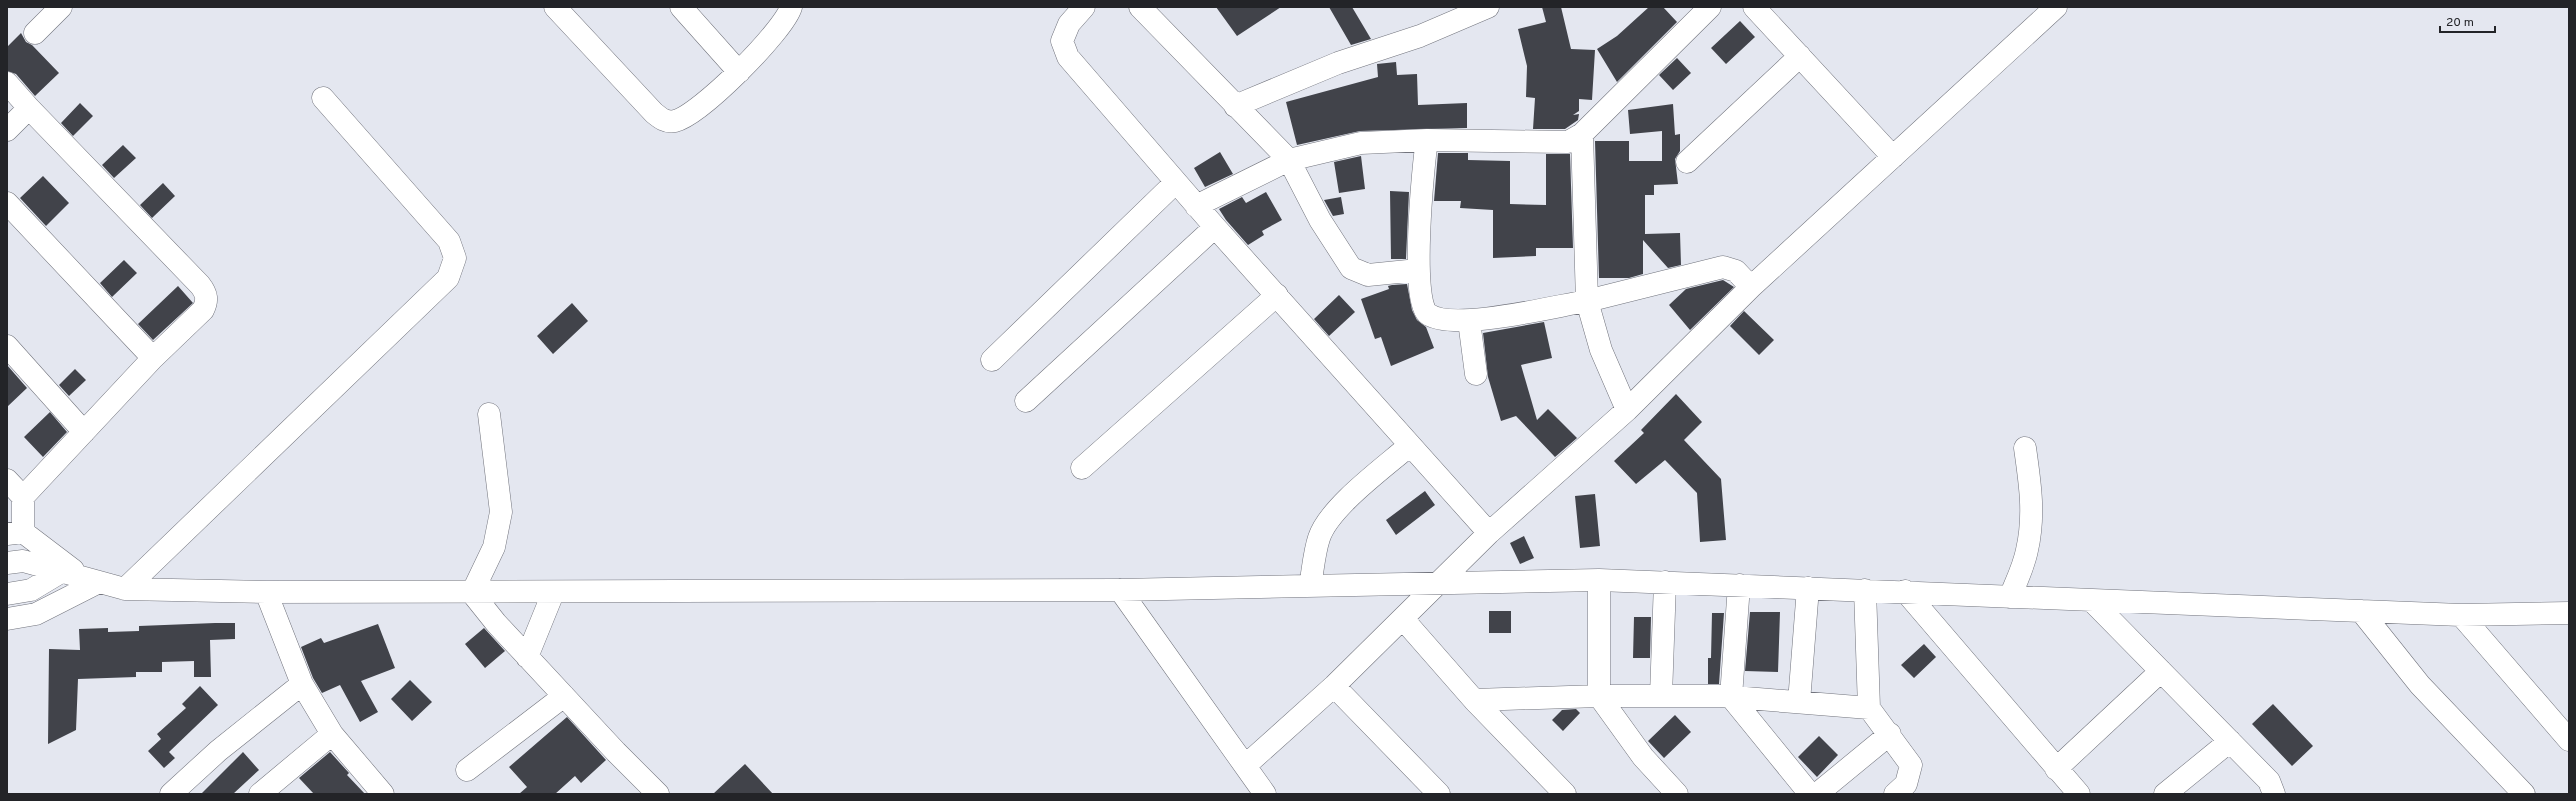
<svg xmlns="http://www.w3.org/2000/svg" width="2576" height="801" viewBox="0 0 2576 801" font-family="Overpass,sans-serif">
<rect width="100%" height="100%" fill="#e4e7f0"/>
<path fill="#41434a" d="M 1216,7 L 1281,7 L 1237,36 Z
M 1329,7 L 1352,7 L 1371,39 L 1351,45 Z
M 1542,7 L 1561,7 L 1571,49 L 1595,50 L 1592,100 L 1579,99 L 1579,111 L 1573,115 L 1579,114 L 1578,120 L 1565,129 L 1533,129 L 1535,98 L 1526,97 L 1527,66 L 1518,29 L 1546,22 Z
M 1649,7 L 1663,7 L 1677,22 L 1617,82 L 1597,49 L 1617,36 Z
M 1740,21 L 1755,37 L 1726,64 L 1711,48 Z
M 21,33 L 26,42 L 32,45 L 59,73 L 35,96 L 16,74 L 7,71 L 7,47 Z
M 1677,58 L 1691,73 L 1673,90 L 1659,75 Z
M 1396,62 L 1397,75 L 1417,74 L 1418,105 L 1467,103 L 1467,128 L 1360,131 L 1297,145 L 1286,102 L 1378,77 L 1377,64 Z
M 80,103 L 93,116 L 73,136 L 61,123 Z
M 1673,104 L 1675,135 L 1680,134 L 1680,151 L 1675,159 L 1678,184 L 1654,185 L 1654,195 L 1645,195 L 1645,234 L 1680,233 L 1681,265 L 1668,268 L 1643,240 L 1643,274 L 1629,278 L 1599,278 L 1595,141 L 1629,141 L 1629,161 L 1662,161 L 1662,131 L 1630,134 L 1628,110 Z
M 123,145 L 136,158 L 114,178 L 102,165 Z
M 1220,152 L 1233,174 L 1205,187 L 1194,168 Z
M 1438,153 L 1468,153 L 1468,160 L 1510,161 L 1510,204 L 1546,205 L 1546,154 L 1570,154 L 1573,248 L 1536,248 L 1536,256 L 1493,258 L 1493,210 L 1460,208 L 1461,201 L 1434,201 Z
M 1361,156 L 1365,189 L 1339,193 L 1334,162 Z
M 43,176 L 69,203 L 46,226 L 20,198 Z
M 163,183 L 175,196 L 152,218 L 140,205 Z
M 1390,191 L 1409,192 L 1406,259 L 1391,259 Z
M 1266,192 L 1282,220 L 1262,231 L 1264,235 L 1248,245 L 1226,220 L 1219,209 L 1242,197 L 1246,203 Z
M 1341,197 L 1344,214 L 1333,216 L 1324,200 Z
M 124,260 L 137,273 L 112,297 L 100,283 Z
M 1723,280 L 1734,287 L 1690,330 L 1669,305 L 1686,289 Z
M 1407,284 L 1412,310 L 1417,320 L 1426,327 L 1434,348 L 1391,366 L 1381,337 L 1375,339 L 1361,299 L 1389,289 L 1388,286 L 1392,285 Z
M 178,286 L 193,303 L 153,340 L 138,324 Z
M 1339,295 L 1355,312 L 1329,336 L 1314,319 Z
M 572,303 L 588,321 L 553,354 L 537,336 Z
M 1744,311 L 1774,340 L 1759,355 L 1730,326 Z
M 1544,322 L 1552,358 L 1521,365 L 1537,420 L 1548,409 L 1577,438 L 1555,457 L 1516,416 L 1501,421 L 1488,377 L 1483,333 Z
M 7,365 L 27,388 L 7,407 Z
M 75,369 L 86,380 L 69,396 L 59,385 Z
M 1676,394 L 1702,422 L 1684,440 L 1721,479 L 1726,540 L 1700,542 L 1697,493 L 1665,460 L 1636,484 L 1614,461 L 1644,433 L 1641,430 Z
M 50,412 L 67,432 L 43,457 L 24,437 Z
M 1425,491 L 1435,505 L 1396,535 L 1386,520 Z
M 1595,494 L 1600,546 L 1580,548 L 1575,496 Z
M 1524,536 L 1534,558 L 1520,564 L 1510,543 Z
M 1489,611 L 1511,611 L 1511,633 L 1489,633 Z
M 1750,612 L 1780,612 L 1778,672 L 1745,671 Z
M 1712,613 L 1724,613 L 1719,684 L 1708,684 L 1708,658 L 1711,658 Z
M 1634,617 L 1651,617 L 1650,658 L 1633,658 Z
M 215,623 L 235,623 L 235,639 L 210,640 L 211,677 L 194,677 L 194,661 L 162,662 L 162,672 L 136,672 L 136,677 L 78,679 L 76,730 L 48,744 L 49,649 L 80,650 L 79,629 L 108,628 L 108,632 L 139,631 L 139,626 Z
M 378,624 L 395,668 L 361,681 L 378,712 L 360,722 L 340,685 L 322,693 L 313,678 L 301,647 L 321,638 L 324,643 Z
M 484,628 L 505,651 L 485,668 L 465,644 Z
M 1924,644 L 1936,657 L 1914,678 L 1901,665 Z
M 410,680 L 432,702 L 412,721 L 391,699 Z
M 200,686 L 218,705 L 169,752 L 175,758 L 164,768 L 148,751 L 161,739 L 157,734 L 186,708 L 182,704 Z
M 2273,704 L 2313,746 L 2292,766 L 2252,724 Z
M 1576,709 L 1580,713 L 1563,731 L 1552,720 L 1562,710 Z
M 1675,715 L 1691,732 L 1664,758 L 1648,741 Z
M 567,717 L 606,760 L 581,783 L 575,776 L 555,794 L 519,794 L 527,787 L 509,767 Z
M 1819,736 L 1838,755 L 1817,777 L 1798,757 Z
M 243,752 L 259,770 L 233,794 L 201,794 Z
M 330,752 L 349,773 L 347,775 L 365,794 L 314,794 L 299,778 Z
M 745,764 L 773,794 L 713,794 Z"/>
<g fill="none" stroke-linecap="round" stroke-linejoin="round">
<g stroke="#72747d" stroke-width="23">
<path id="minor" d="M 555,7 L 654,113 C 660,118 666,123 675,121 C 700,115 784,31 791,7
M 681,7 L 739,72
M 1084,7 L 1069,24 L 1062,41 L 1068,57 L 1215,227 L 1489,533
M 1140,7 L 1289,160 L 1320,220 L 1351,268 L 1368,275 L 1418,270
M 1754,7 L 1893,157
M 35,33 L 61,7
M 7,83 L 29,108
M 1235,106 L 1338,63 L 1420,36 L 1488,7
M 7,130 L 29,108 L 200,285 C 207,294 208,300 203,310 L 153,358 L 23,497
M 1582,134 L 1587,301 L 1723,267 L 1736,271 L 1751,287
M 1427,140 C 1423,165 1410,302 1428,314 C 1453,332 1555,306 1587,301 L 1601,350 L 1627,410
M 1687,162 L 1800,56
M 7,203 L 153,358
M 1196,206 L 1289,160 L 1361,143 L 1427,140 L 1568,142 L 1582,134 L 1710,7
M 1469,321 L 1476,374
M 7,346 L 84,432
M 992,360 L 1176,182
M 1026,401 L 1215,227
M 489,414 L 501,512 L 494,547 L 472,593 L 496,623 L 616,752 L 658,794
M 1082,468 L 1277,295
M 7,480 L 23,497 L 23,532
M 7,534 L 23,532 L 73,570
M 7,563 L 23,561 L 125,589 L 266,592 L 1120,590 L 1599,580 L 2461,615 L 2569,613
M 1599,580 L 1599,696 L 1643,757 L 1677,794
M 1739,585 L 1731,697 L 1810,794
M 1310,586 C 1313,570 1314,553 1319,538 C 1329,507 1385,467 1410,445
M 125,589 L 448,278 L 455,258 L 449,241 L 323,98
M 1120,590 L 1265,794
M 1865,590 L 1869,708 L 1911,765 L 1906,784 L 1895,794
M 1905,591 L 2079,794
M 266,592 L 302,684 L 332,734 L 383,794
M 7,594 L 31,590 L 61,572
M 2010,597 C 2016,582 2024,566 2027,550 C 2035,515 2030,483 2025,448
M 2093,602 L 2269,781 L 2274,794
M 2361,611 L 2420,685 L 2524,794
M 2461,615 L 2569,740
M 7,619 L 36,614 L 99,582
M 1403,619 L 1474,700 L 1599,696 L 1721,696 L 1869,708
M 527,657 L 553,593
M 1334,686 L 1439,794
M 1661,696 L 1665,582
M 1474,700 L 1565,794
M 1799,702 L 1808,588
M 1246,765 L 1334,686 L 1489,533 L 1627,410 L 1751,287 L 2056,7
M 2056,769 L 2161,671
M 467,770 L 564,696
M 171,794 L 218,751 L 302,684
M 260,794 L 332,734
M 1817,794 L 1890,734
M 2165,794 L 2230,741"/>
</g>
<use href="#minor" stroke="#fff" stroke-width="22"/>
</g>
<rect width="2576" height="801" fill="none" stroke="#232428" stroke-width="16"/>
<path d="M2440 26v6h55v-6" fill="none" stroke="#232428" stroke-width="2"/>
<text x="2446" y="26" font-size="12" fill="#232428" stroke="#e4e7f0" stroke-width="3" paint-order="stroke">20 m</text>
</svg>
